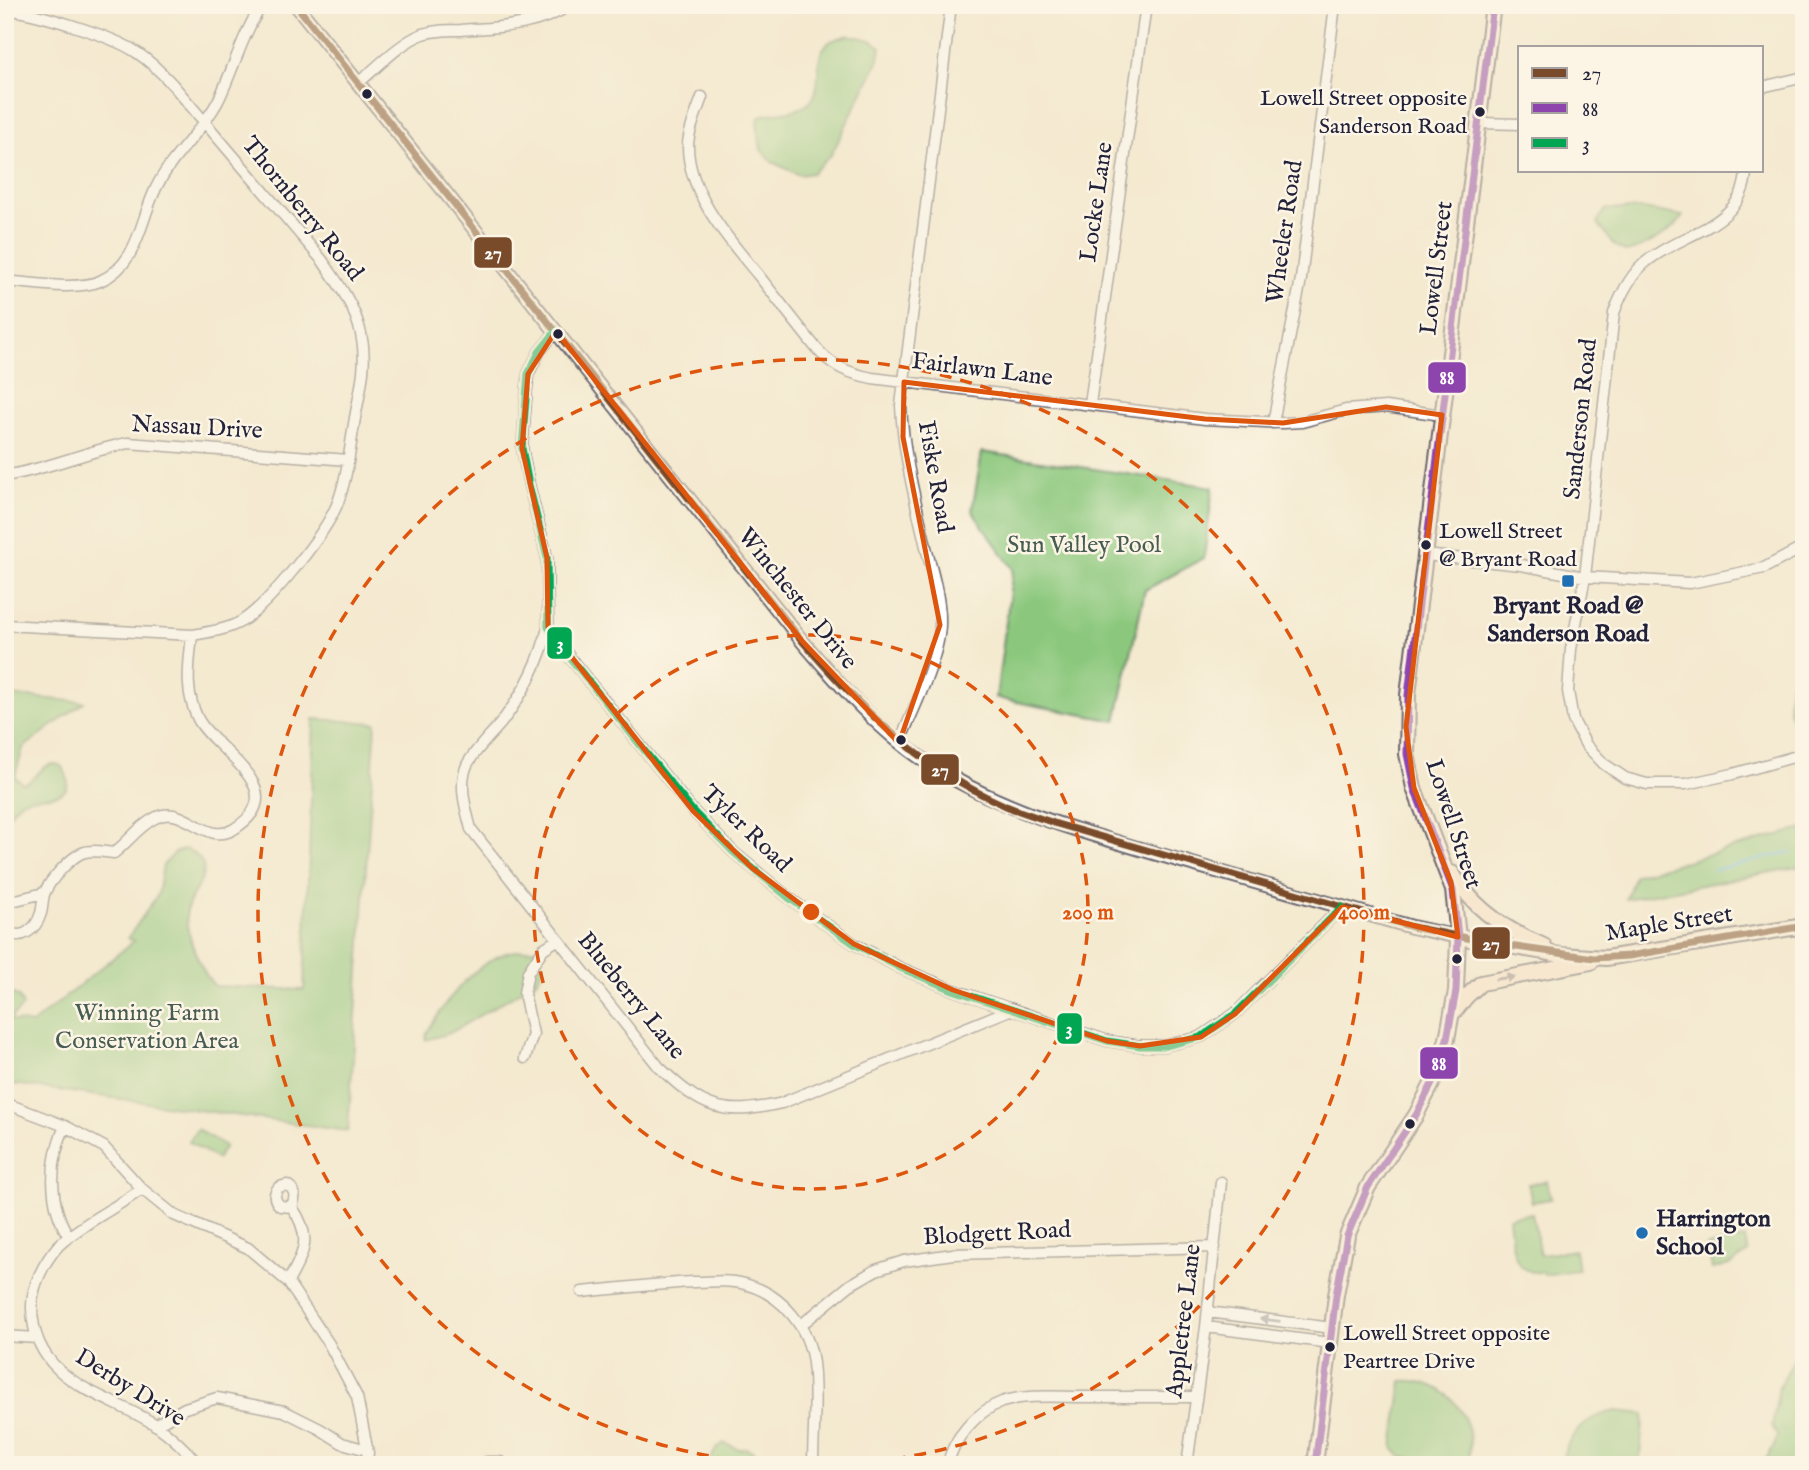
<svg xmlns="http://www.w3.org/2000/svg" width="1809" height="1470" viewBox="0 0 1809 1470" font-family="'IM FELL English',serif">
<rect width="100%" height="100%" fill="#fcf5e5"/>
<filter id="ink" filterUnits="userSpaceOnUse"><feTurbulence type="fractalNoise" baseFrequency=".0143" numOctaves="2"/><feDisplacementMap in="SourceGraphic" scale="14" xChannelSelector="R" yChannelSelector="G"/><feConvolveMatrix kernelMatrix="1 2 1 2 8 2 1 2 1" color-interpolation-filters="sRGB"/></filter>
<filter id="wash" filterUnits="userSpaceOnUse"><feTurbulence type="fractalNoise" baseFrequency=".00686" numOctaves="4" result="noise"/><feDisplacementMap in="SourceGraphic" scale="28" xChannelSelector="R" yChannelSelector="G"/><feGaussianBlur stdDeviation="1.57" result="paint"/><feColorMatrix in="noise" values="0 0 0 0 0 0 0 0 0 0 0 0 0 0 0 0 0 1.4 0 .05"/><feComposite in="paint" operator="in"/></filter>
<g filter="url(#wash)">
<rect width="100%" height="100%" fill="#f4ead0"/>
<path fill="#8bc87d" stroke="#56755c" stroke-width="2" d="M 849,35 L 871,40 L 881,47 L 879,60 L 831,155 L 812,173 L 799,175 L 772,162 L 761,150 L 757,123 L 760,116 C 773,111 789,114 803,107 C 828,95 809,60 828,43 C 833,39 843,37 849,35 Z
M 1606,209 L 1644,209 L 1683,216 C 1675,231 1642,249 1626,252 L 1613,244 L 1597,222 Z
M 982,452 L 1213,487 L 1204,558 L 1145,590 L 1116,721 L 996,698 L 1013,569 L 972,511 Z
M 1804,661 L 1804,723 L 1791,718 C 1784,696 1791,680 1804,661 Z
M 5,695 L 84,702 L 23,748 L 15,777 L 23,784 C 36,781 40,764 55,764 C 61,764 64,768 66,774 C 77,802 39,794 24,800 C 16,803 11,814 5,820 Z
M 314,719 L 376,723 L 348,1131 L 5,1083 L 5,990 L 19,997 L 23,1006 L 9,1020 L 32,1024 L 134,941 L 128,938 L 158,894 L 163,865 L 176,852 L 186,849 C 223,868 191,887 187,910 C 183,928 201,973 215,986 L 304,990 Z
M 1804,828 L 1804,866 L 1626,899 L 1635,875 Z
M 533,949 C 543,962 546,970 534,983 L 450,1033 L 426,1040 L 426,1034 C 444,1004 470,966 506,953 C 514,950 524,950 533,949 Z
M 197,1129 L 225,1146 L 217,1159 L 189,1142 Z
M 1547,1181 L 1551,1199 L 1532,1202 L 1528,1184 Z
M 1532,1213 L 1540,1255 L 1575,1250 L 1578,1270 L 1544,1275 L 1543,1272 C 1510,1276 1512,1241 1509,1217 Z
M 1745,1238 L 1748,1252 L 1730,1265 L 1712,1269 L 1707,1246 Z
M 1804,1340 L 1804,1465 L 1767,1465 L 1766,1459 L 1775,1444 L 1777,1435 L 1772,1426 L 1779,1387 Z
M 1402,1381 C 1449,1378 1480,1421 1467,1465 L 1401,1457 L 1393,1448 Z
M 1616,1411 L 1644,1414 L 1639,1465 L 1561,1465 C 1566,1435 1587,1415 1616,1411 Z
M 724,1443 L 739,1449 L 746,1448 L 754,1452 L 757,1465 L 708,1465 L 716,1449 Z"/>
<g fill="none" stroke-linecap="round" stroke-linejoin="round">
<path stroke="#60b9de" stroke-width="2.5" d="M 1714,870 L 1791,852"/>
</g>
</g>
<g filter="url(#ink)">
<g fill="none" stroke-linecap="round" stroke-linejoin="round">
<g stroke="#6c686f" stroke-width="13">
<path id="minor" d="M 5,9 C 34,12 113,36 136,52 C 150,61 162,73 173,85 L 322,260 C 338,283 355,306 361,334 C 368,363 360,390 355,418 C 350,446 348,475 338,502 C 327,532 270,603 242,621 C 227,630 209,632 192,635 L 5,625
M 358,83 C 378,67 399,43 423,34 C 435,30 448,30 461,30 C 500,27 536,27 570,5
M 1762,87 L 1804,77
M 702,97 C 697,112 689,129 688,144 C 687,193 730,241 759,276 C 778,300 797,324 816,348 C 833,367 848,373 872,378 L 1205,419 L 1283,423 L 1302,422 L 1346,410 L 1386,407 L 1442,415
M 1478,123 L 1520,124
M 1746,170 C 1745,227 1681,232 1646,262 C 1630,275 1621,294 1614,313 L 1585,577 L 1571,649 L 1568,691 L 1573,720 L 1586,745 L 1604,764 L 1625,778 L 1647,784 L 1686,784 L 1733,774 L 1804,754
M 5,281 C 31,283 77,291 100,281 C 139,264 140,220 156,188 C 172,155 201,133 218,101 C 231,76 246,24 263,5
M 556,331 L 539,352 L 528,374 L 522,448 L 529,485 L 547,558 L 548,627 L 570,658 L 693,811 L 733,852 L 790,899 L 854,944 L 900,968 L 953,990 L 1107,1041 L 1140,1046 L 1165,1046 L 1201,1037 L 1235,1014 L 1342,907
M 1090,404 L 1146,5
M 1273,423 L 1301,279 L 1335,5
M 5,476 C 48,469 87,451 128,443 L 348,460
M 1425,555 L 1521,565 L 1585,577 L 1690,583 L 1764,568 L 1804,547
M 548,627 C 540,663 524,693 501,723 C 490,736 475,750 467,765 C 458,785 466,809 471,829 L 659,1067 C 703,1109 722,1117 782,1103 L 1012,1009
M 900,741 C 913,710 939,658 940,625 C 941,599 932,572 926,547 C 915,499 903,454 901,405 L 951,5
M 5,907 L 12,901 L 44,893
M 5,929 C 20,943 36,930 41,913 C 43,907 42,898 45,892 C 50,880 70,858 82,853 C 91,849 104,852 114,853 C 128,842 139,826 155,818 C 184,802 205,847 234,829 C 296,790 215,752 198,719 C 184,691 189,665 192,635
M 525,1058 L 533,1034 L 524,993 L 528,972 L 543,949 L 557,940
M 5,1103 L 65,1126 L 104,1147 L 142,1189 L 174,1215 L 248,1248 L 288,1282 L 329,1344 L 357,1397 L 368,1453 L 366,1465
M 65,1126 C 49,1161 48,1204 69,1237
M 142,1189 C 117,1207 78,1226 58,1246 C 44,1262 31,1287 32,1309 C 34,1383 105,1393 156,1425 C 172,1436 186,1450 199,1465
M 288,1282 C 304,1252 313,1238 292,1207 L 280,1206 C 274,1200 273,1194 279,1187 L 287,1185 C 297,1191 295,1197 292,1207
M 582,1292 C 619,1288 657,1284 694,1282 C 712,1282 731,1279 748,1285 C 782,1295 809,1327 813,1363 C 817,1396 813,1431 813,1465
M 1208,1312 L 1332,1328
M 801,1325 L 850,1285 L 876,1270 L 904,1261 L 953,1254 L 1215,1247
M 1206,1327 L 1330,1343
M 5,1336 L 37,1338
M 155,1425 L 185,1408 L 217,1398 L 284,1411 L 320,1429 L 342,1443 L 367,1450
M 486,1465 L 487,1462 L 500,1462 L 507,1465
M 948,1465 C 952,1439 977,1411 1002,1402 C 1027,1394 1057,1397 1083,1397 C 1121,1397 1158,1397 1196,1397
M 1187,1465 L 1206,1327 L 1221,1182"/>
</g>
<g stroke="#6c686f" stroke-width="16">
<path id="tertiary" d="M 296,5 L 803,642 C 840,685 877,729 925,761 C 999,811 1086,833 1171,858 C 1252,881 1332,904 1412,927 L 1458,937"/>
</g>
<g stroke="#6c686f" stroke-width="18">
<path id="secondary" d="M 1452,873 C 1473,908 1506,931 1544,946
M 1458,937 L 1561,955 L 1606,958 L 1804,926
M 1455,1011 L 1466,997 L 1481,983 L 1591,962
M 1315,1465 L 1336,1295 L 1347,1236 L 1368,1187 L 1416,1115 L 1433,1082 L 1447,1039 L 1456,991 L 1458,937 L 1453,890 L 1414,788 L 1407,754 L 1408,695 L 1415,637 L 1493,5"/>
</g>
<use href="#minor" stroke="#fff" stroke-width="10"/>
<use href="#tertiary" stroke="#fff" stroke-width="12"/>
<use href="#secondary" stroke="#fce5cf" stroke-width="14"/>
<g stroke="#fcf5e5" stroke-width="12">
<path id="bus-1" d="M 296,5 L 803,642 C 861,709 923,770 1006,806 C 1023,813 1040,818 1057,824 L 1412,927 L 1502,945 L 1594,958 L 1629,956 L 1804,926"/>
</g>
<g stroke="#fcf5e5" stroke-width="12">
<path id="bus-2" d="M 1315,1465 L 1336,1295 L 1347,1236 L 1368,1187 L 1416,1115 L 1433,1082 L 1447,1039 L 1456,991 L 1458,937 L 1453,890 L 1414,788 L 1407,754 L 1408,695 L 1415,637 L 1493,5"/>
</g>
<g stroke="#fcf5e5" stroke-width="12">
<path id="bus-3" d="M 556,331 L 539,352 L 528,374 L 522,448 L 529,485 L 547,558 L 548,627 L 570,658 L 693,811 L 733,852 L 790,899 L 854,944 L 900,968 L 953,990 L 1107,1041 L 1140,1046 L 1165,1046 L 1201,1037 L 1235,1014 L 1342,907"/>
</g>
<use href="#bus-1" stroke="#7a4b2a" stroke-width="7"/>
<use href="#bus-2" stroke="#8e44ad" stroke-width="7"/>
<use href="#bus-3" stroke="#00a651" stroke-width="7"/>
</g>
<defs><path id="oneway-solid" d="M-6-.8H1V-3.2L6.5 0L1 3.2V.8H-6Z" transform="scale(1.75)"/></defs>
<use fill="#9a8d8c" href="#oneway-solid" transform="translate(1505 978) rotate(-8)"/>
<use fill="#9c9ca7" href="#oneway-solid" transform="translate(1270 1320) rotate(-173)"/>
</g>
<path d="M0 0H1809V1470H0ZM 556,331 L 803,642 L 899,743 L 940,625 L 903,437 L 904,382 L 1205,419 L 1283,423 L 1386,407 L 1442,415 L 1406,727 L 1414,788 L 1451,882 L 1458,937 L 1342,907 L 1235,1014 L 1201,1037 L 1140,1046 L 1107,1041 L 953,990 L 854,944 L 752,868 L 693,811 L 548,627 L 547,558 L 522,448 L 528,374 Z" fill="#f4ead0" fill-opacity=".55" fill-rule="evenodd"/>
<path fill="none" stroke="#de560e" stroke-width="5" stroke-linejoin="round" d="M 556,331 L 803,642 L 899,743 L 940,625 L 903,437 L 904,382 L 1205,419 L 1283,423 L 1386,407 L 1442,415 L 1406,727 L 1414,788 L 1451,882 L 1458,937 L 1342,907 L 1235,1014 L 1201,1037 L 1140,1046 L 1107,1041 L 953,990 L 854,944 L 752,868 L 693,811 L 548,627 L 547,558 L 522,448 L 528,374 Z"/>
<g fill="none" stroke="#de560e" stroke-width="3.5" stroke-dasharray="12 9">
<circle cx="811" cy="912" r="277"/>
<path d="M792 1465A553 553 0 1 1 830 1465"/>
</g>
<g fill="#22223b" stroke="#fcf5e5" stroke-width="2.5">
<circle cx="367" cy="94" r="6"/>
<circle cx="1480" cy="112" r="6"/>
<circle cx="558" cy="334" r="6"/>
<circle cx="1426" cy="545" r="6"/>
<circle cx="901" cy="740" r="6"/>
<circle cx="1457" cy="959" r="6"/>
<circle cx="1410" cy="1124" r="6"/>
<circle cx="1330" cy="1347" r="6"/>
</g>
<g fill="#1f6fb2" stroke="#fcf5e5" stroke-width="2.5">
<rect x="1561" y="574" width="14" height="14" rx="3.5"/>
<circle cx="1642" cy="1233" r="7"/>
</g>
<g text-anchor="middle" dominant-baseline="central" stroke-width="5" stroke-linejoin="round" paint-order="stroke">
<g font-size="22" fill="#22223b" stroke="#fcf5e5" text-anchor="start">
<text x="1467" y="99" text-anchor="end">Lowell Street opposite<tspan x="1467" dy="28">Sanderson Road</tspan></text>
<text x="1439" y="532">Lowell Street<tspan x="1439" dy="28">@ Bryant Road</tspan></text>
<text x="1343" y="1334">Lowell Street opposite<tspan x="1343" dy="28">Peartree Drive</tspan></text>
</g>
<g font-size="24" fill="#22223b" stroke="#fcf5e5">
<text transform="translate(1097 202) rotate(-82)">Locke Lane</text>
<text transform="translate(302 209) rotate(51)">Thornberry Road</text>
<text transform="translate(1285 232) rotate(-82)">Wheeler Road</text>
<text transform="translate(1437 268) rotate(-83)">Lowell Street</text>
<text transform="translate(982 370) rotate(7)">Fairlawn Lane</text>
<text transform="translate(1581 419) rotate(-84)">Sanderson Road</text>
<text transform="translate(197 428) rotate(3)">Nassau Drive</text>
<text transform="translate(935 477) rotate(80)">Fiske Road</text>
<text transform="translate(797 599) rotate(51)">Winchester Drive</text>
<text transform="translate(1453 824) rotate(72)">Lowell Street</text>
<text transform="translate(746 829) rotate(44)">Tyler Road</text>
<text transform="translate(1669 924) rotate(-9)">Maple Street</text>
<text transform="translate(631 996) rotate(51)">Blueberry Lane</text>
<text transform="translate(997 1234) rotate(-3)">Blodgett Road</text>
<text transform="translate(1184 1321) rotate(-83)">Appletree Lane</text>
<text transform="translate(130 1388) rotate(32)">Derby Drive</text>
</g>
<g font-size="24" fill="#475c52" stroke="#fcf5e5">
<text x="1084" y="545">Sun Valley Pool</text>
<text x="147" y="1013">Winning Farm<tspan x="147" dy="28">Conservation Area</tspan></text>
</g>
<g font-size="24" font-weight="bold" fill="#22223b" stroke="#fcf5e5">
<text x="1568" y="606">Bryant Road @<tspan x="1568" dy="28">Sanderson Road</tspan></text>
<text x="1656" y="1219" text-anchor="start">Harrington<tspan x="1656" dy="28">School</tspan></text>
</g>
</g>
<circle cx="811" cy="912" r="10" fill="#de560e" stroke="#fcf5e5" stroke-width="3.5"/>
<g font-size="21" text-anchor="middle" font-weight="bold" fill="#de560e" stroke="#fcf5e5" stroke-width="5" stroke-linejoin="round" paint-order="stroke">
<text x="1088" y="919">200 m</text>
<text x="1364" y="919">400 m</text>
</g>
<g stroke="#fcf5e5" stroke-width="2.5">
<rect x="473" y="236" width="40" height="33" rx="7" fill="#7a4b2a"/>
<rect x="1427" y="361" width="40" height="33" rx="7" fill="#8e44ad"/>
<rect x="546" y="626" width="27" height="34" rx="7" fill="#00a651"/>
<rect x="920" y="753" width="40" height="33" rx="7" fill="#7a4b2a"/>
<rect x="1471" y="926" width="40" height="34" rx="7" fill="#7a4b2a"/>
<rect x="1056" y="1012" width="27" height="33" rx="7" fill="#00a651"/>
<rect x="1419" y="1046" width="40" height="34" rx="7" fill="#8e44ad"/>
</g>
<g font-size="19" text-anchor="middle" font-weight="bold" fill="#fff">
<text x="493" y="259">27</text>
<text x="1447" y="384">88</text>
<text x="560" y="650">3</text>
<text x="940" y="776">27</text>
<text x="1491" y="950">27</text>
<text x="1069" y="1035">3</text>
<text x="1439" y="1070">88</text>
</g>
<rect width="1809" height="1470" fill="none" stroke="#fcf5e5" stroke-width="28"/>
<rect x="1518" y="46" width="245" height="126" fill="#fcf5e5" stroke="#a5a1a1" stroke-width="2"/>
<rect x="1532" y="68" width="35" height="10" fill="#7a4b2a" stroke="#a5a1a1" stroke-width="2"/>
<text x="1582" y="80" font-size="21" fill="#22223b">27</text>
<rect x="1532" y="103" width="35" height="10" fill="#8e44ad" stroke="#a5a1a1" stroke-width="2"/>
<text x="1582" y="116" font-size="21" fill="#22223b">88</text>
<rect x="1532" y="138" width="35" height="10" fill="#00a651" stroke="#a5a1a1" stroke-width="2"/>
<text x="1582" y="150" font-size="21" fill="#22223b">3</text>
</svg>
